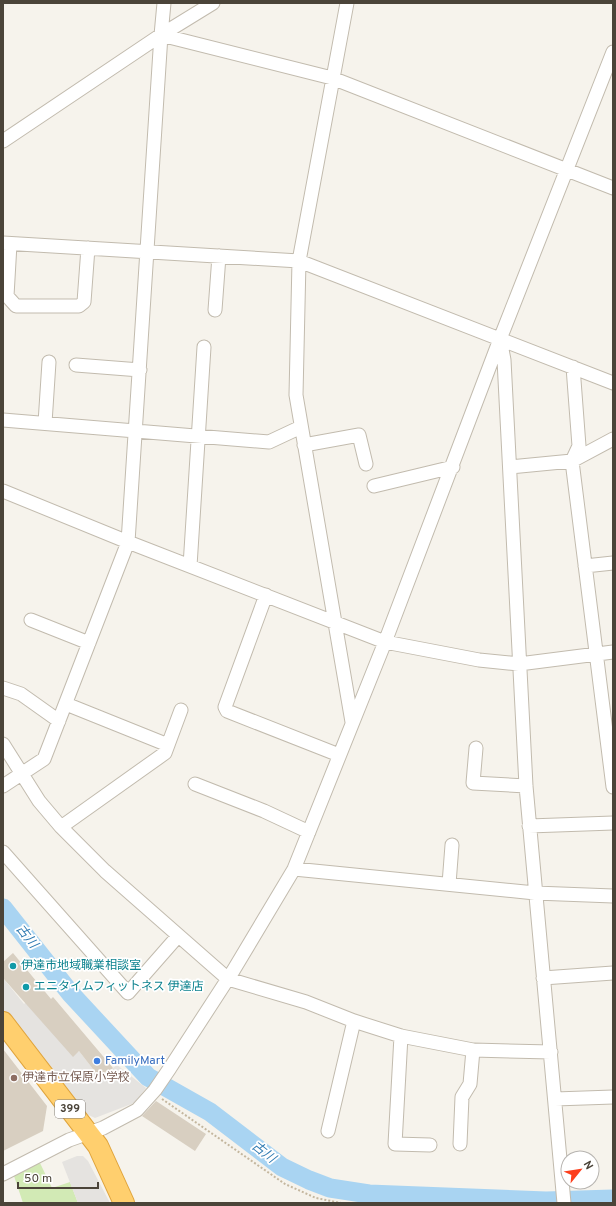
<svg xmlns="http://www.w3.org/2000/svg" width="616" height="1206" viewBox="0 0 616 1206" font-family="Overpass,'Noto Sans JP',sans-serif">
<rect width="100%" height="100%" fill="#f6f3ec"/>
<path fill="#d2eab5" d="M 40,1163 L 52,1188 L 70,1182 L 78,1203 L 23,1203 L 13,1173 Z"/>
<path fill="#e5e3e0" d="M 3,978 L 24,1004 L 42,989 L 73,1056 L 79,1051 L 100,1078 L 117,1065 L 146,1088 L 134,1103 L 95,1118 L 82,1112 L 3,1010 Z
M 77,1156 L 83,1156 L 88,1161 L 110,1203 L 78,1203 L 62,1162 Z"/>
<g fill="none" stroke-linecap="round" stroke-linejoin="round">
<path stroke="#a9d4f2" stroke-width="19" d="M 3,908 L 71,994 L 148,1077 L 210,1112 L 282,1167 L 309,1180 L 330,1188 L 369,1194 L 546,1201 L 613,1199"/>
</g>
<path fill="#d8cfc1" d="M 13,953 L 51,999 L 53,997 L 113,1068 L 100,1078 L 79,1051 L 73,1057 L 3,978 L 3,962 Z
M 3,1049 L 47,1106 L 43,1131 L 3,1151 Z
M 156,1101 L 206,1134 L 195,1151 L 142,1116 Z"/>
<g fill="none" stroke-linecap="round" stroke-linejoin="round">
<g stroke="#c2bbae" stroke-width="15">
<path id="minor" d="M 347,3 L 299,261 L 296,395 L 352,722
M 161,35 L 164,3
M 3,141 L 161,35 L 213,3
M 3,243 L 299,261 L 613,383
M 10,244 L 7,296 L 16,306 L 79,306 L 84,302 L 88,248
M 215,310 L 219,256
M 500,339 L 504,360 L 526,786 L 564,1203
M 76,365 L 140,370
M 573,367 L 579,446 L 572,461 L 613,787
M 3,420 L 269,442 L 301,427
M 45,423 L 49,362
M 304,445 L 359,435 L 366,464
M 510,467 L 572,461 L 613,439
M 374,486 L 453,467
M 3,491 L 128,542 L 385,642 L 479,660 L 519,664 L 613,652
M 190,566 L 204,347
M 585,566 L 613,563
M 266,595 L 225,707 L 227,711 L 339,755
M 31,620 L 89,643
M 3,688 L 21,694 L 59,721
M 66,704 L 168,745
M 3,744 L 39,801 L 61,827 L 105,871 L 228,979 L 306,1002 L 354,1021 L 401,1036 L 473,1050
M 476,748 L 473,783 L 526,786
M 195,784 L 264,811 L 309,832
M 3,786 L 44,759 L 128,542 L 161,35 L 332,78 L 613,188
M 529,826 L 613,823
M 61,827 L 165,753 L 181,710
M 3,852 L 128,993 L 178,936
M 294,869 L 535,893 L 613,896
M 449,884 L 452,845
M 543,978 L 613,973
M 401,1036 L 395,1144 L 430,1145
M 555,1099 L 613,1097
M 328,1131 L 354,1021
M 460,1144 L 462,1097 L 470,1084 L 473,1050 L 551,1052
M 3,1174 L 69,1140 L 103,1128 L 137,1110 L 155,1090 L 170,1068 L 233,971 L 294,869 L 385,642 L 500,339 L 613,52"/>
</g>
<g stroke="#e0a43c" stroke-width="22">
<path id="highway" d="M 3,1022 L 98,1146 L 124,1203"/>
</g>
<path stroke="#c4b79f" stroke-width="2" stroke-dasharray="2 2" stroke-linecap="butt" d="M 162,1099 L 285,1184 L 316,1198 L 341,1203"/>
<use href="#minor" stroke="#fff" stroke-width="13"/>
<use href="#highway" stroke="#ffcf6e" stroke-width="20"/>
</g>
<g fill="#0f9aa8" stroke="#fff" stroke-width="1.5">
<circle cx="13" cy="966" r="4"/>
<circle cx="26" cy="987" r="4"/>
</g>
<circle fill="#3f7fe0" stroke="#fff" stroke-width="1.5" cx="97" cy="1061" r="4"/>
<circle fill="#8d6e63" stroke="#fff" stroke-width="1.5" cx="14" cy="1078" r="4"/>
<g text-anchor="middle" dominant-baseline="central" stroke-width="3.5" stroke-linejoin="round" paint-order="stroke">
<rect fill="#fff" stroke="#817c74" stroke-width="1" x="55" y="1100" width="30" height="18" rx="3"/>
<g font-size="11" font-weight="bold" fill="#4b4439">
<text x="70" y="1109">399</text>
</g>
<g font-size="12" fill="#0d838f" stroke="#fff" text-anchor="start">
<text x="21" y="966">伊達市地域職業相談室</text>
<text x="34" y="987">エニタイムフィットネス 伊達店</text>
</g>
<g font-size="12" fill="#366cbe" stroke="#fff" text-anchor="start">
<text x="105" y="1061">FamilyMart</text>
</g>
<g font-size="12" fill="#785e54" stroke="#fff" text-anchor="start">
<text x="22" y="1078">伊達市立保原小学校</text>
</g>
<g font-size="13" font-style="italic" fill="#2e7ab2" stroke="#fff">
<text transform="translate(26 937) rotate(52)">古川</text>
<text transform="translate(263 1153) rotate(38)">古川</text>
</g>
</g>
<rect width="616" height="1206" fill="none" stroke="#4b4439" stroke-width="8"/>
<g transform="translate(580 1170) rotate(60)"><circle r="19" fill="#ffffff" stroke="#b7b4b0"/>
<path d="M0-3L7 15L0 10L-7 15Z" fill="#fc3f1d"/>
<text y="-6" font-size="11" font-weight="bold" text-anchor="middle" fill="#4b4439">N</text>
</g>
<path d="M18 1182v6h80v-6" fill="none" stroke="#4b4439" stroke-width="2"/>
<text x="24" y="1182" font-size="12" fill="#4b4439" stroke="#ffffff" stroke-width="3" paint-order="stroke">50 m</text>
</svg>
